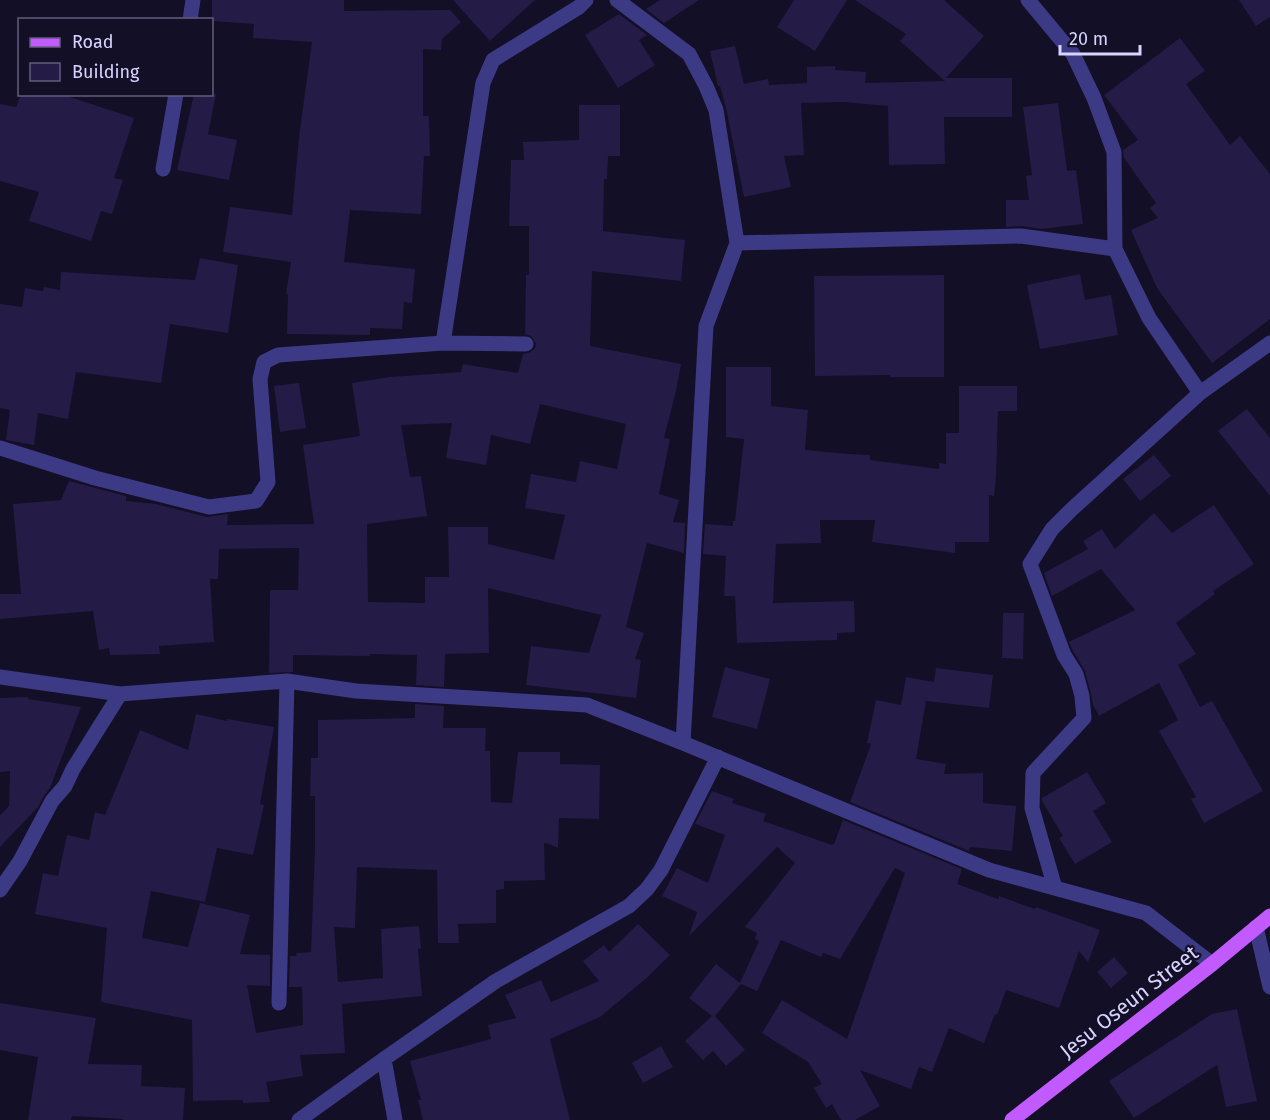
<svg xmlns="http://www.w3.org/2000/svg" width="1270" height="1120" viewBox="0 0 1270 1120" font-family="'Fira Sans',sans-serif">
<rect width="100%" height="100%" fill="#130f26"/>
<path fill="#241b47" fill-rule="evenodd" d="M 212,0 L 344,0 L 344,11 L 450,10 L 461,22 L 442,39 L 441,50 L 423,49 L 423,116 L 429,116 L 430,156 L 424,156 L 421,214 L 350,210 L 344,262 L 415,269 L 412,303 L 404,302 L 402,329 L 370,328 L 370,335 L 287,334 L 288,294 L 286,294 L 291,262 L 223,252 L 230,207 L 292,215 L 299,137 L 312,42 L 253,38 L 254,24 L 212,21 Z
M 453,0 L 535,0 L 490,41 Z
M 660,0 L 699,0 L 664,23 L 646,9 Z
M 794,0 L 847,0 L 815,51 L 777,27 Z
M 855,0 L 944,0 L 984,36 L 946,78 L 1012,78 L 1012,117 L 944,117 L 945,164 L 889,165 L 888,106 L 844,102 L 801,103 L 804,155 L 784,156 L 791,187 L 744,197 L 726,108 L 720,86 L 718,86 L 710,51 L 735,46 L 744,84 L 768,79 L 769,85 L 807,83 L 807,67 L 835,66 L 835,70 L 866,72 L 865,83 L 945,81 L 900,41 L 906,34 Z
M 1239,0 L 1270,0 L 1270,17 L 1256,26 Z
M 619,14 L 647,35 L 639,40 L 655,65 L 618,88 L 585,35 Z
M 1180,38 L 1205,71 L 1186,84 L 1230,145 L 1240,136 L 1270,174 L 1270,319 L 1212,363 L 1157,288 L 1131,230 L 1158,218 L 1150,208 L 1156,203 L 1124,158 L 1123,150 L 1138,140 L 1104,95 Z
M 21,94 L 61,94 L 134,118 L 114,178 L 123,180 L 112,214 L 101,211 L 91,241 L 29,221 L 39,192 L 0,181 L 0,104 L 16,107 Z
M 194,94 L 216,94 L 208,134 L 237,140 L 229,180 L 177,170 Z
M 1058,103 L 1067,171 L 1076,170 L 1083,224 L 1041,229 L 1022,226 L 1006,227 L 1006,200 L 1029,200 L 1026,176 L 1032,175 L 1023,107 Z
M 579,105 L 620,105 L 620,156 L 608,156 L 607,179 L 604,179 L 603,231 L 685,240 L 681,281 L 592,271 L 590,346 L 681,364 L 676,391 L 664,438 L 670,439 L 659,494 L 679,500 L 673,522 L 685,523 L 684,553 L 647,543 L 626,627 L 644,633 L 635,659 L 641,660 L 636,698 L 526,685 L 531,646 L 589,653 L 601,615 L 488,588 L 489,653 L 445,654 L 444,687 L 416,685 L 417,655 L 370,654 L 370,656 L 293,655 L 293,672 L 269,673 L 270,590 L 298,590 L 299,548 L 219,549 L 218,579 L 210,579 L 214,642 L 159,646 L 160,654 L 110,655 L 109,648 L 99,650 L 93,611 L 0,619 L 0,594 L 21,594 L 13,504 L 61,500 L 69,481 L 126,496 L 126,501 L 156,504 L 207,517 L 228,514 L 227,525 L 314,524 L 303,445 L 360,436 L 352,383 L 390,377 L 461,372 L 463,364 L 518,373 L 523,354 L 531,352 L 535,348 L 536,344 L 531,336 L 525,334 L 526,275 L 529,275 L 529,226 L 509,226 L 511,160 L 524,160 L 523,142 L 579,140 ZM 540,404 L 626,424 L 617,469 L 580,461 L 576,482 L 531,474 L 525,508 L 565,515 L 554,560 L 488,544 L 488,527 L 448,527 L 449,577 L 425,577 L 425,603 L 368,602 L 367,524 L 427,516 L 421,476 L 410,477 L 401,425 L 452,423 L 446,458 L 486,465 L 491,435 L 530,444 Z
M 200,258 L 238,265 L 228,333 L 170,324 L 161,383 L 76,372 L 68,419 L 38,413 L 34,445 L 6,440 L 10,410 L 0,408 L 0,304 L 22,307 L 25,288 L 43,291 L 44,287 L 60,290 L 61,272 L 195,280 Z
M 1080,274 L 1085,300 L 1111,295 L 1118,335 L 1040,349 L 1027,285 Z
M 944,275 L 944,377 L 890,377 L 890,375 L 815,376 L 814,276 Z
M 726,367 L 771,367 L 771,406 L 808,410 L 805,450 L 849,454 L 870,455 L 870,460 L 939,469 L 939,463 L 946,464 L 946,433 L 959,433 L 959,386 L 1017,386 L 1017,411 L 998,411 L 996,476 L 994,496 L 989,495 L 989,542 L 955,542 L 955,553 L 872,542 L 875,520 L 820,520 L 821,543 L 776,544 L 773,603 L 854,601 L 855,632 L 837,633 L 837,640 L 737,643 L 735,596 L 724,596 L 726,556 L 703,554 L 705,524 L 733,526 L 733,521 L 735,521 L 744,439 L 726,437 Z
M 299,383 L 306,428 L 280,432 L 274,386 Z
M 1247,409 L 1270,438 L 1270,496 L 1218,431 Z
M 1154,455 L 1171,476 L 1140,501 L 1123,479 Z
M 1214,505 L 1254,564 L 1213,591 L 1215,594 L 1176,623 L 1196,654 L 1178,665 L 1200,707 L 1212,701 L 1263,791 L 1204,823 L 1191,799 L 1196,797 L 1159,731 L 1178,720 L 1159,683 L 1099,716 L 1093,705 L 1091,694 L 1085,671 L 1073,651 L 1069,642 L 1135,610 L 1101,569 L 1052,596 L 1044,573 L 1088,549 L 1083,541 L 1102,529 L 1115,549 L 1154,513 L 1172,533 Z
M 1003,613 L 1024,613 L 1023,659 L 1002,658 Z
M 725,667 L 770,679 L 757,729 L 712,717 Z
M 936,668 L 993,675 L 989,708 L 926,701 L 916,759 L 946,764 L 944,774 L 983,773 L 983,803 L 1016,806 L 1012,851 L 970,847 L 969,851 L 850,802 L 871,744 L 867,743 L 876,700 L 901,705 L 906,677 L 934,682 Z
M 28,697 L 28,699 L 81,707 L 50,788 L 44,796 L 38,807 L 0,847 L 0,815 L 9,806 L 10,771 L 0,772 L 0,698 Z
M 415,704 L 444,706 L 443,728 L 486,728 L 485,751 L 490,751 L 491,802 L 512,803 L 518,752 L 560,752 L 560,764 L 600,765 L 599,819 L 559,818 L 558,848 L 549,844 L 544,843 L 545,880 L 504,881 L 504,889 L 496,890 L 496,923 L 458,924 L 459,943 L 438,943 L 437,870 L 357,867 L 355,928 L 334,927 L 338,982 L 383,978 L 381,929 L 419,926 L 421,948 L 418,949 L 422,996 L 342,1004 L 345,1053 L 300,1055 L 303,1076 L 266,1082 L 270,1102 L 243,1103 L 243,1100 L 193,1101 L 192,1020 L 101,1002 L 107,928 L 35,914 L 43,873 L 58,876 L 67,835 L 89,840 L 95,812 L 105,815 L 140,730 L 188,750 L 196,714 L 227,721 L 227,719 L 274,727 L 260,804 L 264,805 L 253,855 L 217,848 L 205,902 L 151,891 L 142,938 L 188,947 L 200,903 L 250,915 L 240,954 L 270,955 L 270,986 L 247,985 L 256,1033 L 303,1025 L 302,987 L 289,987 L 290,956 L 297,956 L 296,953 L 311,952 L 315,848 L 315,796 L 310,796 L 311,758 L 318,758 L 318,720 L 415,718 Z
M 1087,772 L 1106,803 L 1093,811 L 1112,842 L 1075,864 L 1059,838 L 1063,836 L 1042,801 L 1042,798 Z
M 712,791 L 734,799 L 732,803 L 766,814 L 763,821 L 832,845 L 834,844 L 843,820 L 962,869 L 957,884 L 998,899 L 999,896 L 1035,909 L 1036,907 L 1100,930 L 1088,962 L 1079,951 L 1059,1008 L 1006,990 L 997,1015 L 995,1014 L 984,1043 L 949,1028 L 932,1072 L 919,1067 L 911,1089 L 860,1070 L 880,1106 L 855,1120 L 841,1120 L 832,1104 L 826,1108 L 814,1088 L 822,1084 L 808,1062 L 762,1033 L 782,1000 L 847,1039 L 905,873 L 895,868 L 840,959 L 823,953 L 821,957 L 781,940 L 757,991 L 741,984 L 715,1016 L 745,1050 L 726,1066 L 713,1051 L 703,1060 L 685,1041 L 712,1016 L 689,998 L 716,964 L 740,983 L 759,941 L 755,939 L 757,933 L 745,927 L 795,863 L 777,847 L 689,936 L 697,912 L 662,896 L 677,868 L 708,883 L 725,835 L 695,824 Z
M 638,924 L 670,955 L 649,976 L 600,1017 L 550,1039 L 570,1120 L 423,1120 L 418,1100 L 421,1100 L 410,1061 L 491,1039 L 488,1025 L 516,1018 L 505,995 L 541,980 L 551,1002 L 599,981 L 583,961 L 604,945 L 609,952 Z
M 1114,957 L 1128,973 L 1111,988 L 1097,972 Z
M 0,1003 L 96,1018 L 88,1064 L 142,1065 L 141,1086 L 185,1088 L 183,1120 L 123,1120 L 123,1119 L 72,1116 L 71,1120 L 28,1120 L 38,1057 L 0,1050 Z
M 1237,1009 L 1257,1101 L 1226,1107 L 1217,1065 L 1134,1118 L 1109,1081 L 1212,1014 Z
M 661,1046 L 673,1067 L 643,1083 L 632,1063 Z"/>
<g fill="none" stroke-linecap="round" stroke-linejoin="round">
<path stroke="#3d3a85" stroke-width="15" d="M 617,0 L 689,54 L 706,86 L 716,110 L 737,243
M 1028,0 L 1073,54 L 1094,98 L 1114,152 L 1115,249 L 1149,318 L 1200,393
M 190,20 L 193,0
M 163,169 L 176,94
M 443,343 L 483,83 L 493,60 L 579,7 L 586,0
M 0,448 L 95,478 L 209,507 L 256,501 L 268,482 L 260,379 L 264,362 L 278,355 L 443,343 L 526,344
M 0,677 L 120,694 L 287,681 L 356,691 L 587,705 L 683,743 L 989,870 L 1146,913 L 1212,964
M 683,743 L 706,326 L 737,243 L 1021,236 L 1115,249
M 1055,888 L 1032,808 L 1033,773 L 1084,718 L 1082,696 L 1076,674 L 1064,655 L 1030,564 L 1052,529 L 1072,509 L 1200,393 L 1270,343
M 0,890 L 20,861 L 52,801 L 65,786 L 73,769 L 120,694
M 1256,927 L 1270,987
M 279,1003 L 287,681
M 384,1059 L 395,1120
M 299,1120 L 384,1059 L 496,981 L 629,906 L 647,889 L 661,870 L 718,757"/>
<path stroke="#c25bff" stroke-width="15" d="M 1012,1120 L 1212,964 L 1270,916"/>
</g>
<g text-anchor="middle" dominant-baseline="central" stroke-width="4.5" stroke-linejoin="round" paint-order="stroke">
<g font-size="21" fill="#d9d4ff" stroke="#130f26">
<text transform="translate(1129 1002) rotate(-38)">Jesu Oseun Street</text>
</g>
</g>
<rect x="18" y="18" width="195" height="78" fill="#130f26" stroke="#625e7d" stroke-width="1.5"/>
<rect x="30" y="38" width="30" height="9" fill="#c25bff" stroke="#625e7d" stroke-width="1.5"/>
<text x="72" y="48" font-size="18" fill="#d9d4ff">Road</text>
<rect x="30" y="63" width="30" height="18" fill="#241b47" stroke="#625e7d" stroke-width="1.5"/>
<text x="72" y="78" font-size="18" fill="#d9d4ff">Building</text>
<path d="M1060 45v9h80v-9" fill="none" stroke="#d9d4ff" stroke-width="3"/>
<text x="1069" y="45" font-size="18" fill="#d9d4ff" stroke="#130f26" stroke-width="4.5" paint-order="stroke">20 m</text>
</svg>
